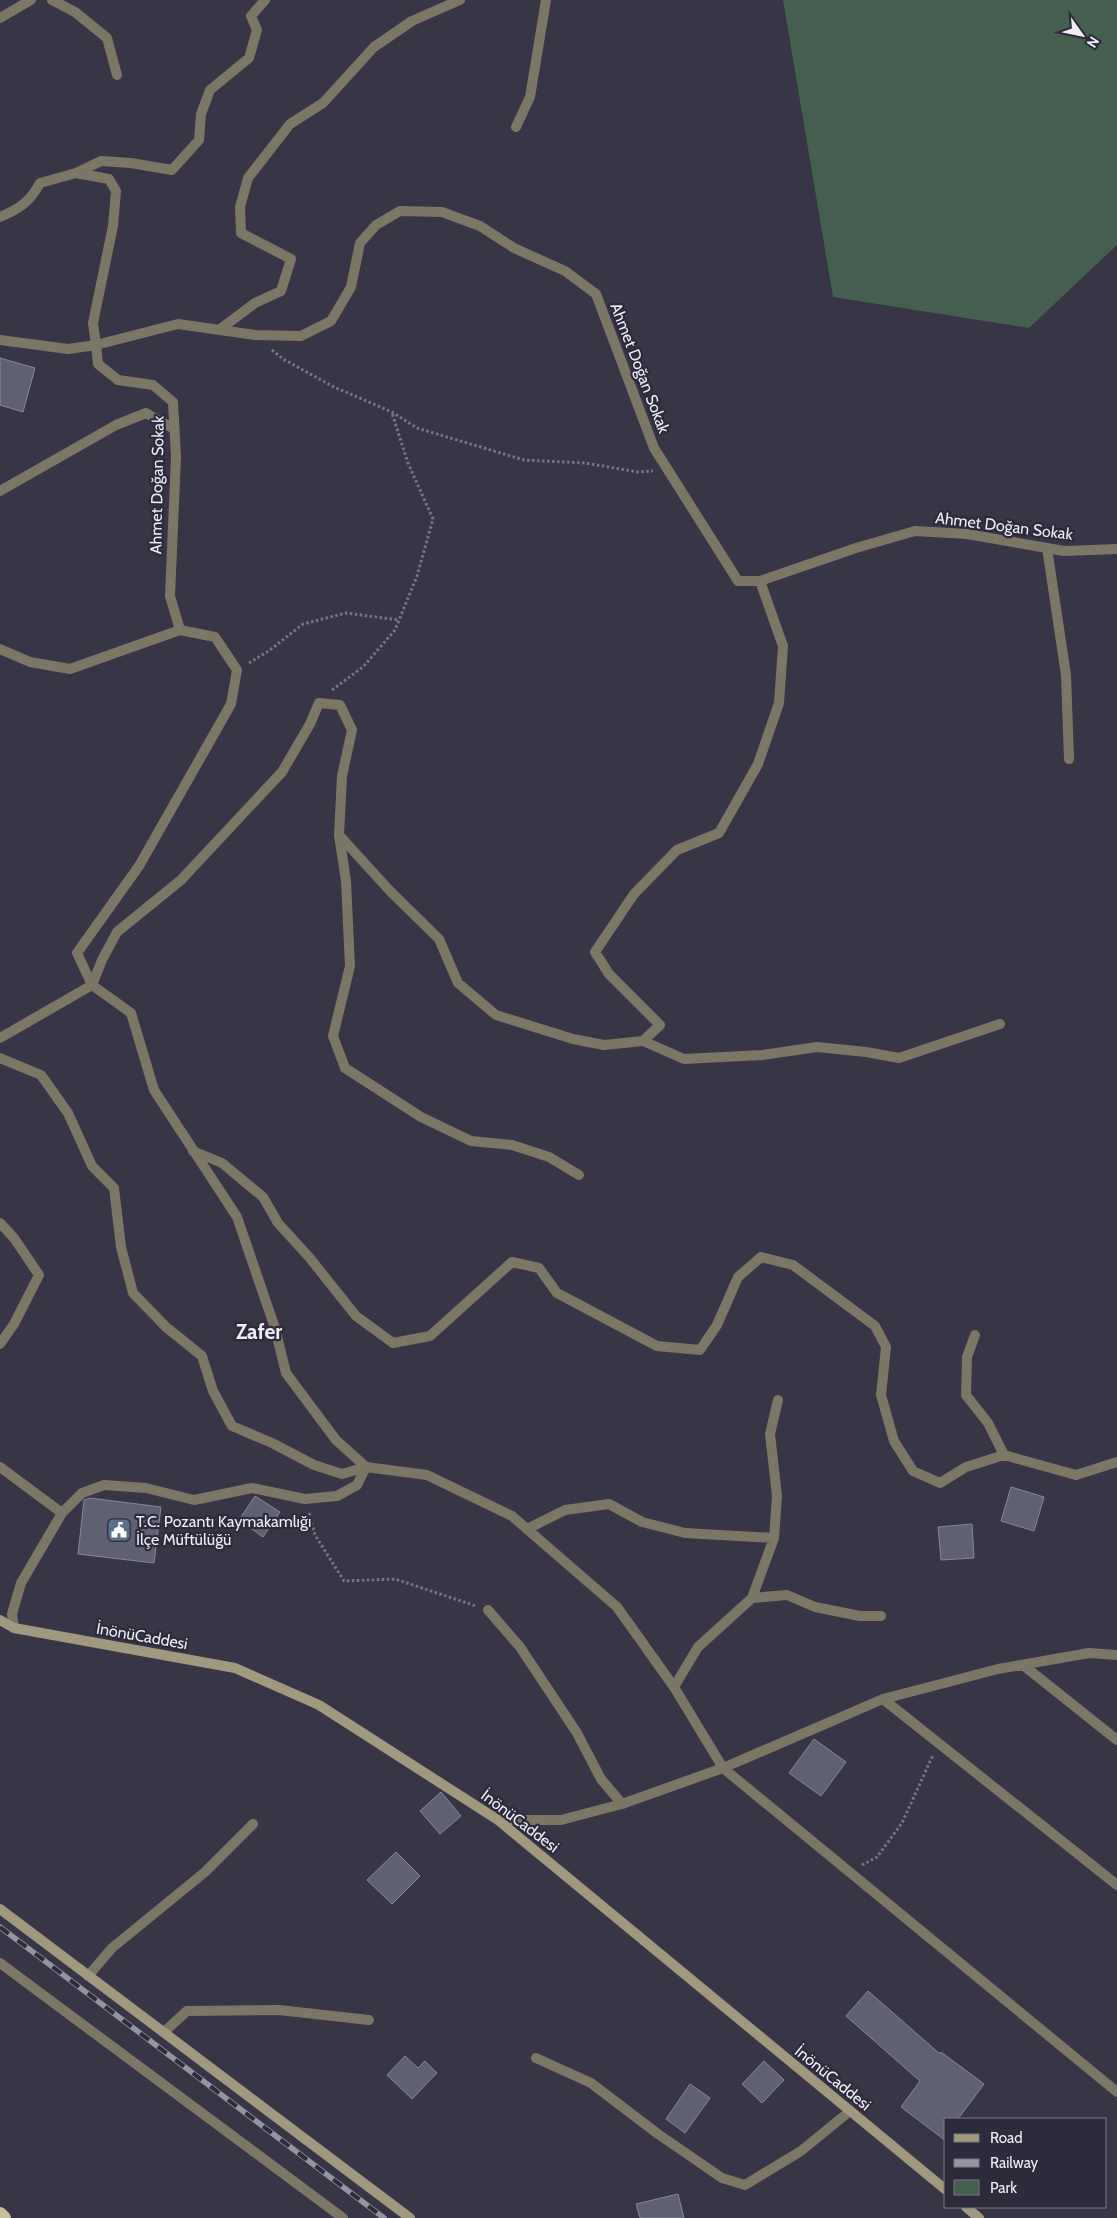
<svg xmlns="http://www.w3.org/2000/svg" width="1117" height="2218" viewBox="0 0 1117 2218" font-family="Cabin,sans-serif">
<rect width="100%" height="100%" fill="#373546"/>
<path fill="#445f50" d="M 783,0 L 1117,0 L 1117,245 L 1029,328 L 833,297 Z"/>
<path fill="#5f6173" stroke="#86879b" d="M 0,358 L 35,368 L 23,412 L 0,405 Z
M 1011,1487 L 1044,1497 L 1034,1531 L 1001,1521 Z
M 255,1496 L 280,1512 L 263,1537 L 239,1520 Z
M 90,1498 L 161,1507 L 154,1563 L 78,1554 L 84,1500 Z
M 972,1524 L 974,1558 L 941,1560 L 938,1527 Z
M 814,1739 L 846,1762 L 821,1796 L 789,1773 Z
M 441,1792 L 461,1816 L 440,1834 L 420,1811 Z
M 396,1852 L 420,1876 L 392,1904 L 367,1880 Z
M 868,1991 L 940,2054 L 941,2052 L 984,2084 L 958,2119 L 946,2119 L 946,2141 L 901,2107 L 920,2081 L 846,2016 Z
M 405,2056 L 418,2068 L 425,2061 L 437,2073 L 412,2099 L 387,2075 Z
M 764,2061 L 784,2080 L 762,2103 L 742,2084 Z
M 690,2084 L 710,2098 L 685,2133 L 666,2119 Z
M 678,2194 L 684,2218 L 640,2218 L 636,2204 Z"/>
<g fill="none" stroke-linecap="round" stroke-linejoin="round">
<path stroke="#777684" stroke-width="3" stroke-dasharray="2.5 2.5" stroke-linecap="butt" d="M 272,350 L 283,359 L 334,387 L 392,412 L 417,428 L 524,460 L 585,463 L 638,472 L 653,471
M 249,663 L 270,650 L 303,624 L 346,613 L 399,620
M 332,690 L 363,667 L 395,630 L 417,576 L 433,519 L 408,463 L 392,413
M 309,1513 L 315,1535 L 344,1581 L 395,1579 L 476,1606
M 862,1865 L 877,1857 L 902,1823 L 933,1755"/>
<path stroke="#7b7666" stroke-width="10" d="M 774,1538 L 777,1496 L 770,1434 L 778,1400"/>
<path stroke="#7b7666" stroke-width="10" d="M 52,0 L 75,12 L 107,38 L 117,75
M 0,18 L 31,0
M 516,127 L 530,97 L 546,0
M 76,173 L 101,161 L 131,163 L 172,170 L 199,140 L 201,114 L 210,90 L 249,58 L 257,30 L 251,16 L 265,0
M 0,217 C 19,209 30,202 40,183 L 76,173 L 109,179 L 116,191 L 113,226 L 93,323 L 96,345 L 68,349 L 0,340
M 219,330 L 255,303 L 281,291 L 291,259 L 241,233 L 240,207 L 248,178 L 290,124 L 323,103 L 374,47 L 412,21 L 460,0
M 0,491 L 116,425 L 146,413 L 174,429
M 1047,548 L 1066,675 L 1069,759
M 0,649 L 30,662 L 70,669 L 180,630
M 339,835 L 390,891 L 439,939 L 458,983 L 496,1015 L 573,1039 L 604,1045 L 643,1041 L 660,1025 L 609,974 L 595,952 L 634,894 L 677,850 L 719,833 L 758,764 L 779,703 L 783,646 L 760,581
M 0,1038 L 92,985 L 102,960 L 117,932 L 181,880 L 282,772 L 310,724 L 319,703 L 340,705 L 352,730 L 342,776 L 339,835 L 346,881 L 350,966 L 333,1036 L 345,1068 L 421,1117 L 471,1141 L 512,1145 L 549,1157 L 579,1175
M 643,1041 L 684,1059 L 762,1055 L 817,1047 L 866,1052 L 899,1058 L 1000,1024
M 0,1058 L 41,1075 L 68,1113 L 92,1166 L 114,1188 L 121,1247 L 133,1293 L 166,1327 L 202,1356 L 213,1391 L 232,1426 L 272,1443 L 314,1465 L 342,1474 L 366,1467 L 357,1485 L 337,1496 L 305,1499 L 252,1488 L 194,1500 L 146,1488 L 104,1485 L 82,1493 L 62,1513 L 21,1583 L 12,1614 L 14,1628
M 193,1151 L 222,1163 L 263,1197 L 278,1223 L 309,1257 L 356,1316 L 393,1343 L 430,1336 L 512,1262 L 539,1268 L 557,1293 L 657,1346 L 700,1350 L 717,1325 L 738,1277 L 761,1257 L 793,1265 L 875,1326 L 886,1347 L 881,1395 L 894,1441 L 913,1471 L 940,1483 L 966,1467 L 1004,1455 L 1076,1475 L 1117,1462
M 0,1223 L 14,1238 L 39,1275 L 14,1324 L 0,1344
M 975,1335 L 967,1357 L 966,1395 L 988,1423 L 1004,1455
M 0,1467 L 62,1513
M 527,1529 L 565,1510 L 609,1504 L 642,1522 L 685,1533 L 774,1538 L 752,1598 L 698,1647 L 674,1687
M 752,1598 L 787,1595 L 815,1607 L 860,1616 L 881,1616
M 488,1610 L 520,1647 L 577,1733 L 601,1779 L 622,1804
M 1117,1655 L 1089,1653 L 998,1669 L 883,1699 L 723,1768 L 1117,2092
M 1023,1665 L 1117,1740
M 883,1699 L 1117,1885
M 0,1963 L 343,2218
M 88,1976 L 112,1948 L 205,1872 L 253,1824
M 164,2032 L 187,2011 L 279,2010 L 369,2020
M 536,2058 L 591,2083 L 658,2134 L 722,2178 L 745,2185 L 801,2151 L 850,2111"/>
<path stroke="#7b7666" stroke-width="10" d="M 498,1820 L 561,1820 L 622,1804 L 723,1768 L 674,1687 L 617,1607 L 512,1516 L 427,1475 L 366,1467 L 336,1440 L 286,1373 L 275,1328 L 237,1217 L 154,1090 L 131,1013 L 92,985 L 77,953 L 139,866 L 231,704 L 237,670 L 215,637 L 180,630 L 170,596 L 176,457 L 173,402 L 153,385 L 118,380 L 98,364 L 96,345 L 178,324 L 255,335 L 301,336 L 331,321 L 351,287 L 360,243 L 376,225 L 400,211 L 442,212 L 480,226 L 514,248 L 565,271 L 596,294 L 654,448 L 738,581 L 760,581 L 856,548 L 915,531 L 967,534 L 1064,551 L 1117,549"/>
<path stroke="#a09980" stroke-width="10" d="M 0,1620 L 14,1628 L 235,1668 L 319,1705 L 498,1820 L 946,2190
M 0,1909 L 410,2218
M 966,2207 L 979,2218"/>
<path stroke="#cabf9c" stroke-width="14" d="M 0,2214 L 4,2218"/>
<g stroke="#9594a2" stroke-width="5.5">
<path id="rail" d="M 0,1927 L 384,2218"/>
</g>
<use href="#rail" stroke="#2d2b3b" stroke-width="4" stroke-dasharray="11" stroke-linecap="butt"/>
</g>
<defs>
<g id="civic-square" transform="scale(1.25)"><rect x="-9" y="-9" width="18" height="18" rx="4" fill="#5c6f8a" stroke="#2d2b3b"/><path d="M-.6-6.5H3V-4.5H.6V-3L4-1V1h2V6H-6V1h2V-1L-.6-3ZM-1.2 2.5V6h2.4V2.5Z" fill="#fff"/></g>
</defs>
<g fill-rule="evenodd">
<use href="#civic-square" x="119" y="1530"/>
</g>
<g text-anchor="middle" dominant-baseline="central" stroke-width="4.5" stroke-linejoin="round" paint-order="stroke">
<g font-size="16" fill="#eeedf8" stroke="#2d2b3b">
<text transform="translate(640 368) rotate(69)">Ahmet Doğan Sokak</text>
<text transform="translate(157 485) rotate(-89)">Ahmet Doğan Sokak</text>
<text transform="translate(1004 526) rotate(7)">Ahmet Doğan Sokak</text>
<text transform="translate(142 1636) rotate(10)">İnönüCaddesi</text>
<text transform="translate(520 1821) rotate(37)">İnönüCaddesi</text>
<text transform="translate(833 2078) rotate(39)">İnönüCaddesi</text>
</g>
<g font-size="16" fill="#eeedf8" stroke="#2d2b3b" text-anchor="start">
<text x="136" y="1521">T.C. Pozantı Kaymakamlığı<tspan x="136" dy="18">İlçe Müftülüğü</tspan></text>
</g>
<g font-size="21" font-weight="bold" fill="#eeedf8" stroke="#2d2b3b">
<text x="259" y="1331">Zafer</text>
</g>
</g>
<rect x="944" y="2118" width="162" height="90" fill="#2d2b3b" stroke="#7a7987"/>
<rect x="954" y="2134" width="25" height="8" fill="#a09980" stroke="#7a7987"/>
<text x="990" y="2143" font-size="15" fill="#eeedf8">Road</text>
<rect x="954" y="2159" width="25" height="8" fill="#9594a2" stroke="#7a7987"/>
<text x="990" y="2168" font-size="15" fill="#eeedf8">Railway</text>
<rect x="954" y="2180" width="25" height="15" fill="#445f50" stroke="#7a7987"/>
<text x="990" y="2193" font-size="15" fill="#eeedf8">Park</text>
<g transform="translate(1082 35) rotate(123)" stroke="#2d2b3b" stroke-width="4" paint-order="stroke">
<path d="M0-4L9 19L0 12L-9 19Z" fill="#eeedf8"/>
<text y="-8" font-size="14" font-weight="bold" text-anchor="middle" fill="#eeedf8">N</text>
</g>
</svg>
